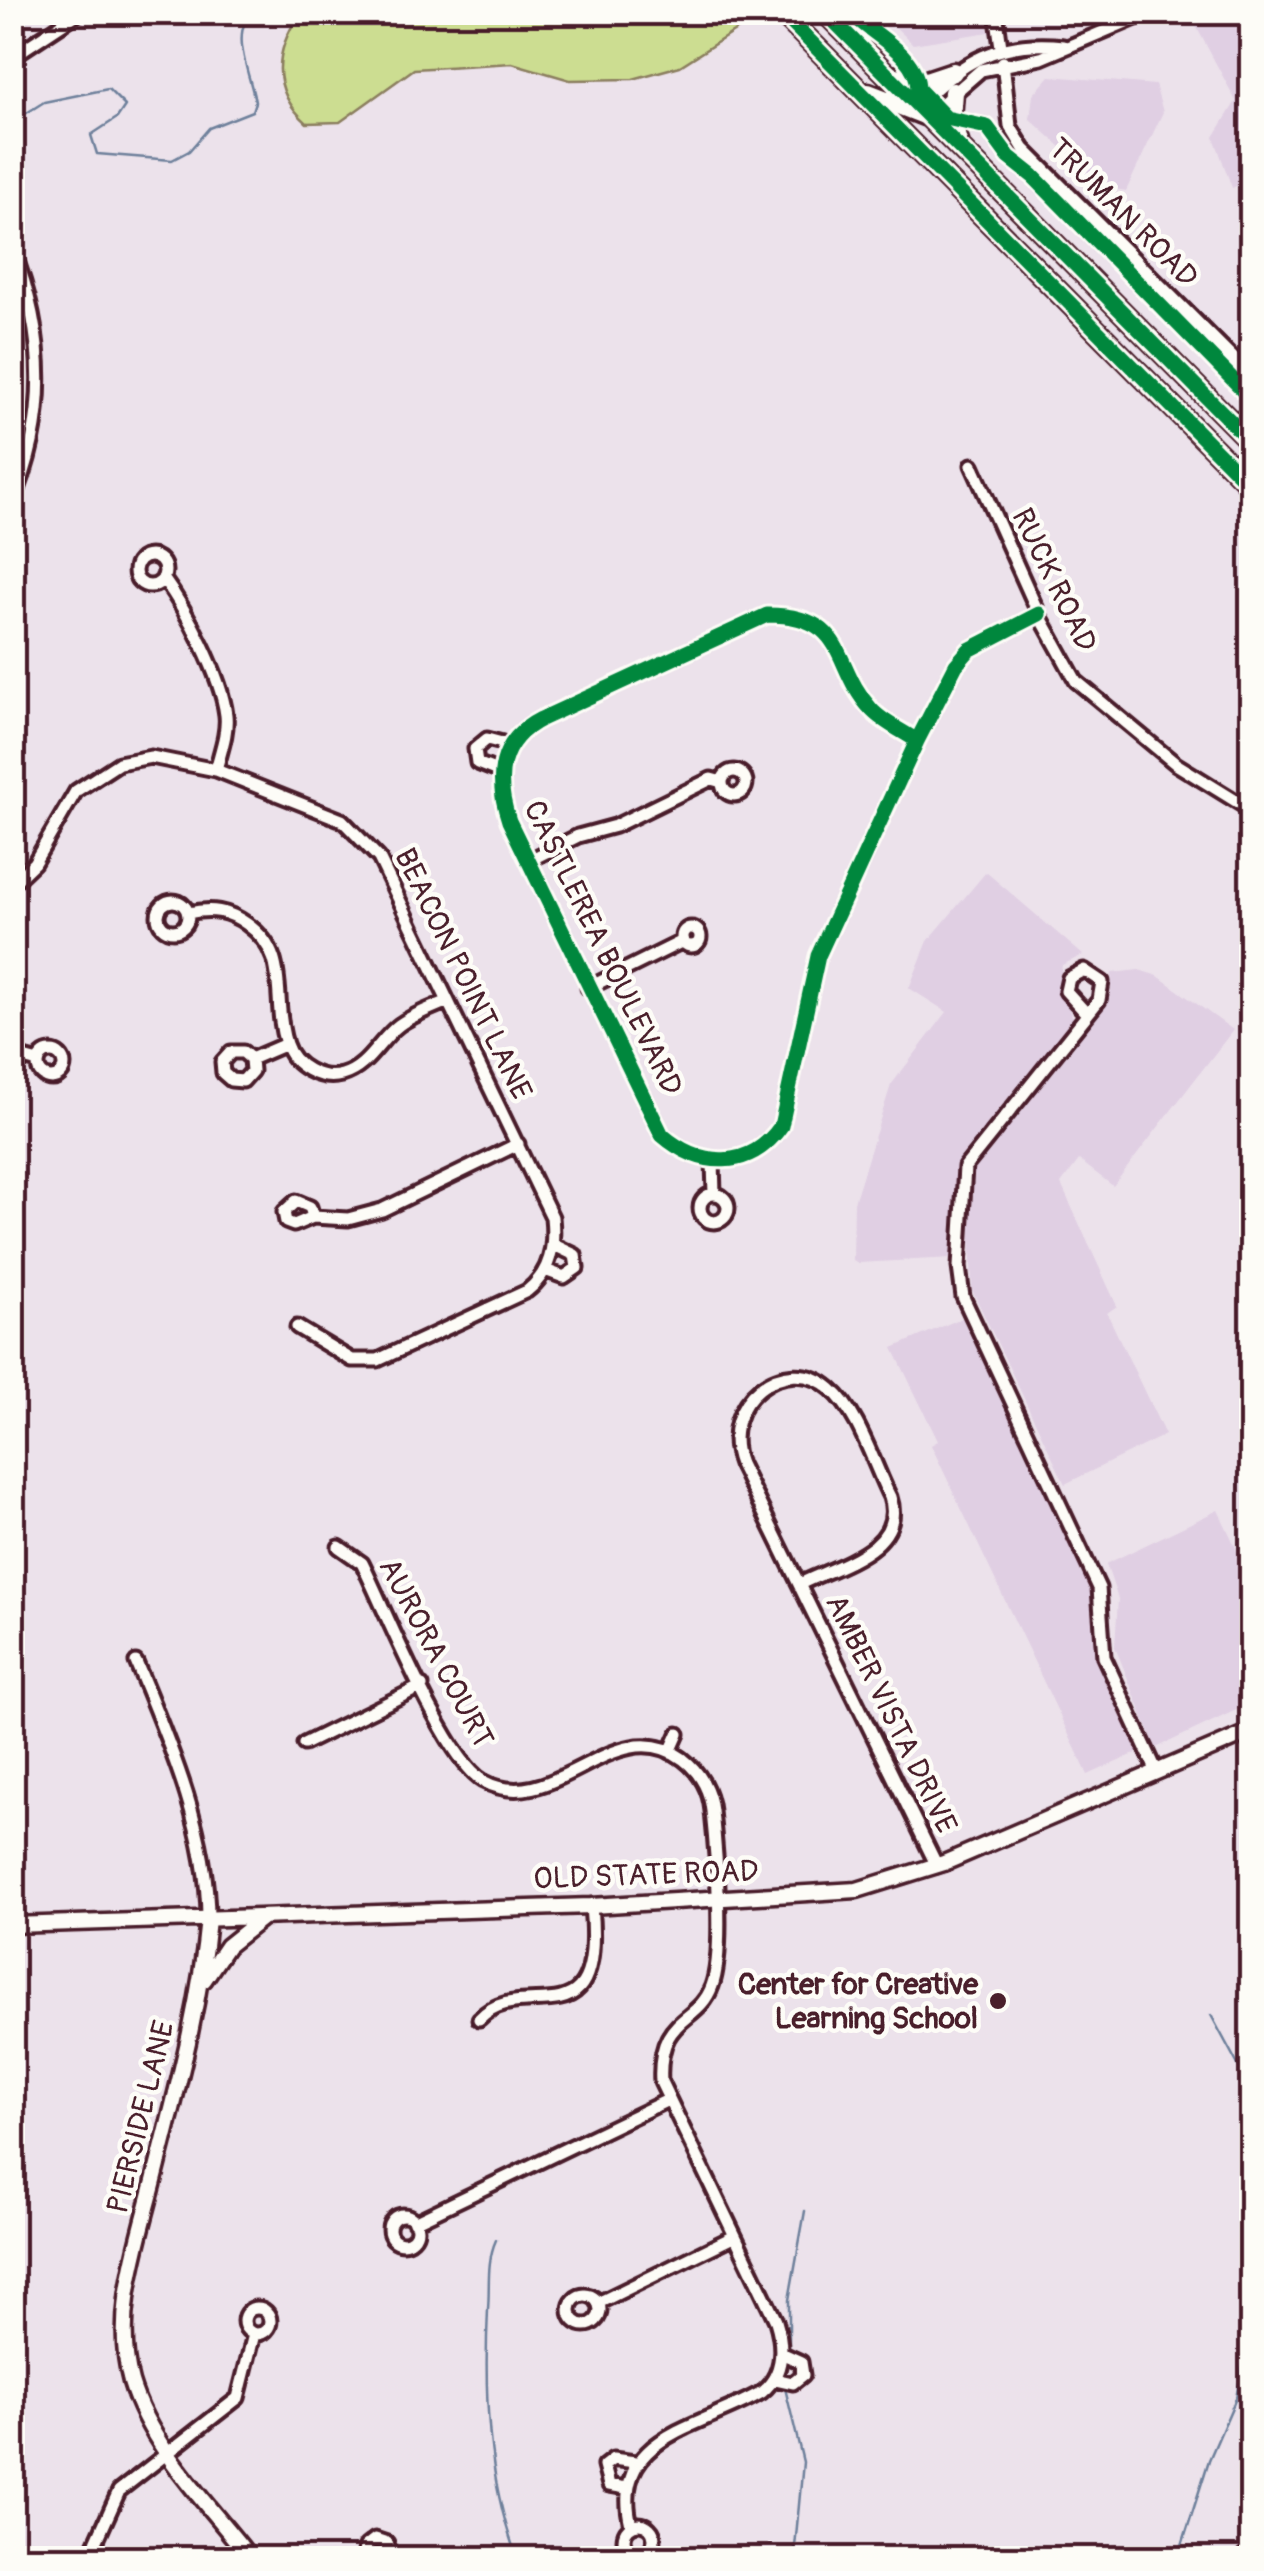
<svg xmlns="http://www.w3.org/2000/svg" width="1264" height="2571" viewBox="0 0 1264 2571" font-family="Pangolin,sans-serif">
<rect width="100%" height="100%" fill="#ece2eb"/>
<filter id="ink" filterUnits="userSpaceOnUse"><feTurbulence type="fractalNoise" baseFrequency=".01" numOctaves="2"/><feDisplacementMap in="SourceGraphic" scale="20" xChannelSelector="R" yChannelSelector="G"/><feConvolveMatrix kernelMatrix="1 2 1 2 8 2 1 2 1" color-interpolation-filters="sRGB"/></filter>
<g filter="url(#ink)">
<path fill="#e0cfe3" d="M 881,13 L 985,13 L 989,32 L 913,44 Z
M 1189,13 L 1251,13 L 1251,179 L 1232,188 L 1214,137 L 1236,101 Z
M 1050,76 L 1155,85 L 1163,112 L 1126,191 L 1105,187 L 1030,119 L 1033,95 Z
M 986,872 L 1083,955 L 1062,965 L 1059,984 L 1073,1018 L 960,1163 L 952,1258 L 858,1263 L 853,1260 L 854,1202 L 891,1085 L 947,1012 L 909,988 L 928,941 Z
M 1139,970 L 1158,976 L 1233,1030 L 1113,1186 L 1079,1160 L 1061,1184 L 1117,1306 L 1107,1313 L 1165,1435 L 1065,1484 L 972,1290 L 969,1196 L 973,1168 L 1110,994 L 1112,973 Z
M 964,1317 L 1092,1582 L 1095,1651 L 1139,1752 L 1088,1775 L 931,1445 L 938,1441 L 893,1348 Z
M 1218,1510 L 1251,1579 L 1251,1703 L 1156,1748 L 1115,1647 L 1118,1599 L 1106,1564 Z"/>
<path fill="#ccdd91" stroke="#8b7e5e" stroke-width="2.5" d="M 300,13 L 734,12 L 746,24 L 680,66 L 633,79 L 570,80 L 512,63 L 414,69 L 340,122 L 307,123 C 270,90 274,52 300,13 Z"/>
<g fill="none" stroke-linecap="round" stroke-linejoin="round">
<path stroke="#6e809b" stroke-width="2.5" d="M 14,121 L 44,102 L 108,89 L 125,106 L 117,118 L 91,135 L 97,154 L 172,160 L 189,151 L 209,128 L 252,111 L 255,102 C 251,76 227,28 255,12
M 1211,2015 L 1252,2091
M 496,2240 C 486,2262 490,2286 488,2309 C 484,2393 487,2478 517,2558
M 789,2351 L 789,2300 L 805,2211
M 785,2376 L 787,2359
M 784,2384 L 803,2462 L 794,2558
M 1178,2558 L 1209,2460 L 1236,2398 L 1252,2317"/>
<g stroke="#4a1f2b" stroke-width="19">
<path id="minor" d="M 996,12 L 1001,47
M 12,57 L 80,12
M 1003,62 L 1010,126 L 1024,149 L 1252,377
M 918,106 C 961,61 1000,39 1063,46
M 928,116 L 981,70 L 1041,58 L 1150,12
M 12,248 C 46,333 49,419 12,504
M 972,465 L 1039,614 L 1076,681 L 1176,764 L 1252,811
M135 571a15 15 0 1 1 30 0a15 15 0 1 1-30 0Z
M 163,578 C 187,611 221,675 226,715 C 228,733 220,753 216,770
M 917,741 C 903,731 882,722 871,709 C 831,666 850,615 767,615 L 541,719 C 498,741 495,779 509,821 L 662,1135 C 700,1168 750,1171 781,1126 L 818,956 L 917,741 L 956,665 L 969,650 L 1039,614
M722 783a12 12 0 1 1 24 0a12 12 0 1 1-24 0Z
M 500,772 L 477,763 L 475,749 L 487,739 L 510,745
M 528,861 L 578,836 L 615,826 L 711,779 L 722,782
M 12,884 L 34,863 L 76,791 L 119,763 L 151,757 L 216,770 L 342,820 L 379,858 L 552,1217 C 555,1246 551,1272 527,1291 L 378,1360 L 352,1360 L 297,1327
M158 916a15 15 0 1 1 30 0a15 15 0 1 1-30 0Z
M 188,913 C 211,908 228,910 247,924 C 292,956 271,1000 286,1044 C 293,1066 320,1081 342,1075 C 368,1068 379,1040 399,1025 C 414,1014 432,1008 448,1001
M682 937a9 9 0 1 1 18 0a9 9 0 1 1-18 0Z
M 588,988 L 683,941
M 1086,1013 L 1066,991 L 1069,978 L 1084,970 L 1102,982 L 1099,1000 L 965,1167 L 959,1267 L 963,1297 L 1099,1588 L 1104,1657 L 1157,1772
M38 1065a13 13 0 1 1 26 0a13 13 0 1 1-26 0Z
M 12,1055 L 38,1062
M 251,1059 L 252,1071 L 243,1081 L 231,1080 L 223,1073 L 222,1062 L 231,1052 L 243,1052 L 251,1059 L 286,1044
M 713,1162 L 714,1194
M700 1208a14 14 0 1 1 28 0a14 14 0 1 1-28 0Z
M 313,1217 L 294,1225 L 286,1222 L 284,1212 L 296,1201 L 310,1207 L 313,1217 L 348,1219 L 382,1210 L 518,1144
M 545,1270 L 564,1277 L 577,1268 L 575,1255 L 554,1245
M 339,1547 L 362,1563 C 385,1609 445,1759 483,1781 C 554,1820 614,1709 683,1759 C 700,1772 710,1791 712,1811 C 716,1850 725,1951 712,1986 C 698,2025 657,2014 661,2082 L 776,2321 C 784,2347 784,2374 762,2392 C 701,2428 609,2435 631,2525
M 800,1584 C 835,1566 907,1549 890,1497 C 873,1463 859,1413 831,1389 C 786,1349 716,1403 740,1464 L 937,1866
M 136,1662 C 169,1742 208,1831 208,1919
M 304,1744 L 422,1686
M 670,1752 L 678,1734
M 479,2019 C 523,1971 605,2051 591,1906
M389 2229a14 14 0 1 1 28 0a14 14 0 1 1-28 0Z
M 414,2222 L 668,2100
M570 2310a15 15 0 1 1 30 0a15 15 0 1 1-30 0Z
M 598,2303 L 735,2236
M244 2321a13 13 0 1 1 26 0a13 13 0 1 1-26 0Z
M 775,2379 L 793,2383 L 803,2375 L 801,2362 L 781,2353
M 626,2488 L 609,2485 L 604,2466 L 613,2459 L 635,2462
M624 2539a15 15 0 1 1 30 0a15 15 0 1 1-30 0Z
M 89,2558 L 119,2491 L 238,2398 L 254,2334
M 364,2558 L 366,2546 L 375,2539 L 387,2543 L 392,2558
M 1242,2558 L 1252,2549"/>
</g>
<g stroke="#4a1f2b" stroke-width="21">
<path id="tertiary" d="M 208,1919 C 200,2006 177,2089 156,2173 C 140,2239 112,2314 131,2382 C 151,2449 209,2505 250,2558
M 12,1925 L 591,1906 L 857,1890 L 944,1863 L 1252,1731
M 204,1980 L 227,1946 L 262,1918"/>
</g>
<g stroke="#4a1f2b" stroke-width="25">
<path id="trunk" d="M 781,12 L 1252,487
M 825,12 L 1252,443
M 891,76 L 923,82 L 953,72
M 953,92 L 951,119 L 959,145
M 868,93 L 927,116"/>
</g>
<use href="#minor" stroke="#fdfcf7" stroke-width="11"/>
<use href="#tertiary" stroke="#fdfcf7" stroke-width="14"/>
<use href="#trunk" stroke="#fdfcf7" stroke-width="18"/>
<g stroke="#fdfcf7" stroke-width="21">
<path id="cycleway" d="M 781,12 L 1252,487
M 825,12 L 1252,443
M 850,12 C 872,35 918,54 918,89 L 946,118 L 987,127 L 1009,157 L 1033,176 L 1252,399
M 917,741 C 903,731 882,722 871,709 C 831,666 850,615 767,615 L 541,719 C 498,741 495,779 509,821 L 662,1135 C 700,1168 750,1171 781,1126 L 818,956 L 917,741 L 956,665 L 969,650 L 1039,614"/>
</g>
<use href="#cycleway" stroke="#00873e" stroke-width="15"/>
</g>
</g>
<circle fill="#4a1f2b" stroke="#fdfcf7" stroke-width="4" cx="998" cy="2001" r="10"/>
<g text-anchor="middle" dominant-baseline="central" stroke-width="9" stroke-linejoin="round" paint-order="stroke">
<g font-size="30" fill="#4a1f2b" stroke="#fdfcf7">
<text transform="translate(1123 213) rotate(45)">TRUMAN ROAD</text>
<text transform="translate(1054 580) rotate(64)">RUCK ROAD</text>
<text transform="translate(603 948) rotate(64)">CASTLEREA BOULEVARD</text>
<text transform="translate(463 974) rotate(64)">BEACON POINT LANE</text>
<text transform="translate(436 1653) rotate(62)">AURORA COURT</text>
<text transform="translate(891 1714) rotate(64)">AMBER VISTA DRIVE</text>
<text transform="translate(646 1875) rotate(-2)">OLD STATE ROAD</text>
<text transform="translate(141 2117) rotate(-76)">PIERSIDE LANE</text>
</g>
<g font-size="30" font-weight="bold" fill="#4a1f2b" stroke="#fdfcf7" text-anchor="end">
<text x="978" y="1984">Center for Creative<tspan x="978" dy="34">Learning School</tspan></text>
</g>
</g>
<rect width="1264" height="2571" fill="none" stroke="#fdfcf7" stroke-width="50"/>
<rect x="25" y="25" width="1214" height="2521" fill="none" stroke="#4a1f2b" stroke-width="4" filter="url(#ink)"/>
</svg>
